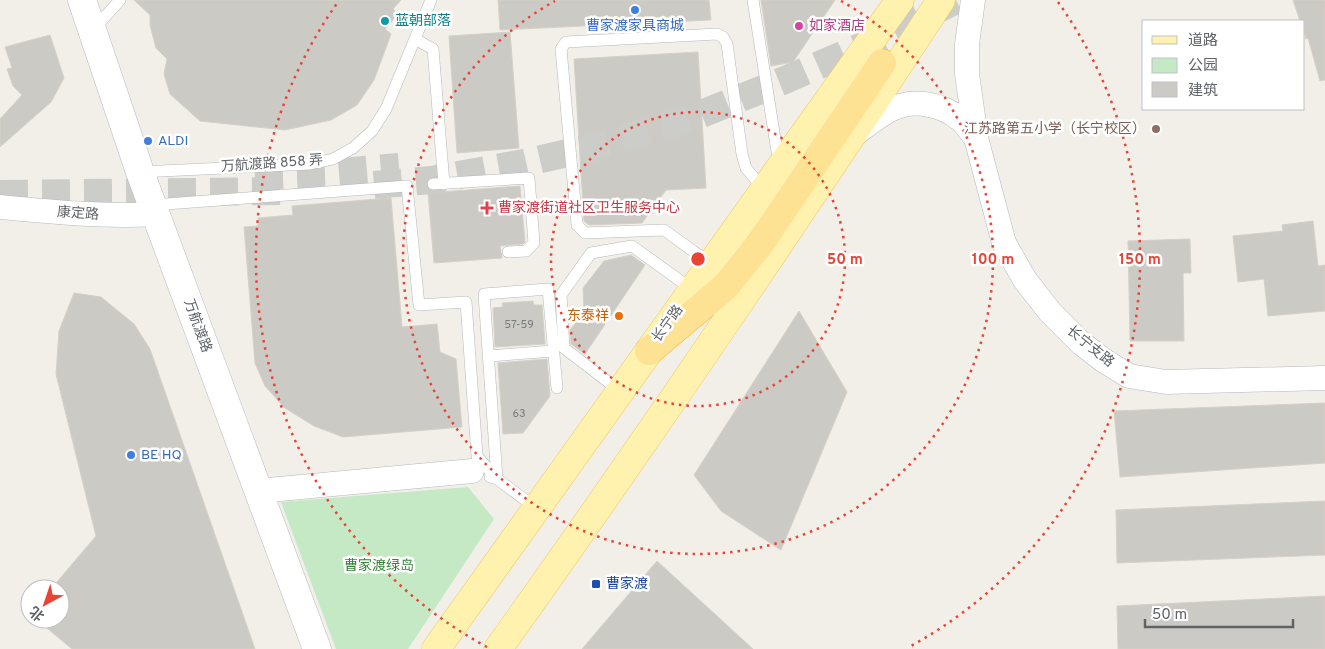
<svg xmlns="http://www.w3.org/2000/svg" width="1325" height="649" viewBox="0 0 1325 649" font-family="Overpass,'Noto Sans SC',sans-serif">
<rect width="100%" height="100%" fill="#f1efe8"/>
<path fill="#c5e8c5" d="M 468,487 L 494,519 L 408,649 L 336,649 L 281,502 Z"/>
<path fill="#cccac5" stroke="#d6d1c6" d="M 134,0 L 401,0 L 393,9 L 398,14 L 385,29 L 391,34 L 374,80 L 357,105 L 331,120 L 285,130 L 200,121 L 170,94 L 164,74 L 167,59 L 156,48 L 150,25 L 150,15 Z
M 498,0 L 709,0 L 711,20 L 500,30 Z
M 761,0 L 835,0 L 793,62 L 771,66 Z
M 1293,0 L 1325,0 L 1325,80 L 1320,81 L 1308,38 L 1306,39 L 1304,31 L 1304,21 L 1300,21 Z
M 510,32 L 519,148 L 457,153 L 449,36 Z
M 50,35 L 64,78 L 51,102 L 0,147 L 0,119 L 22,95 L 13,86 L 7,69 L 12,68 L 5,47 Z
M 698,52 L 706,188 L 666,190 L 642,223 L 589,225 L 584,221 L 574,59 Z
M 520,186 L 525,242 L 523,244 L 500,246 L 502,258 L 434,263 L 428,193 Z
M 391,198 L 402,327 L 437,324 L 440,352 L 456,359 L 462,427 L 343,437 L 314,426 L 285,408 L 265,386 L 255,363 L 244,227 L 258,226 L 258,218 L 293,215 L 292,206 Z
M 1313,221 L 1318,266 L 1325,265 L 1325,311 L 1268,316 L 1264,279 L 1238,282 L 1233,236 L 1283,231 L 1282,225 Z
M 1190,239 L 1191,273 L 1183,273 L 1184,341 L 1130,341 L 1128,241 Z
M 631,255 L 645,265 L 585,354 L 571,344 L 570,330 L 584,312 L 583,288 L 604,261 Z
M 74,293 L 101,297 L 134,324 L 150,349 L 255,649 L 72,649 L 36,619 L 60,619 L 60,589 L 51,589 L 96,536 L 56,374 L 59,331 Z
M 533,301 L 534,305 L 542,305 L 545,344 L 495,347 L 493,308 L 503,307 L 502,303 Z
M 799,311 L 847,392 L 781,550 L 721,511 L 694,475 Z
M 547,359 L 550,396 L 523,433 L 503,434 L 498,363 Z
M 1325,403 L 1325,463 L 1120,477 L 1114,411 Z
M 1325,501 L 1325,555 L 1117,563 L 1116,510 Z
M 657,561 L 753,649 L 582,649 Z
M 1325,596 L 1325,649 L 1118,649 L 1117,606 Z"/>
<g fill="none" stroke-linecap="round" stroke-linejoin="round">
<path stroke="#ccccc8" stroke-width="28" stroke-dasharray="28 14" stroke-linecap="butt" d="M 255,176 L 329,173 L 399,167
M 374,185 L 431,180 L 524,163 L 594,147 L 689,119 L 785,80 L 872,42 L 956,0
M 0,194 L 283,191"/>
<g stroke="#b5b8bc" stroke-width="12">
<path id="lane" d="M 753,0 L 779,164
M 94,29 L 120,0
M 415,39 L 433,49 L 444,184
M 140,172 L 310,164 L 333,159 L 353,148 L 372,131 L 386,109 L 431,0
M 433,184 L 529,178 L 534,243 L 526,251 L 508,252
M 153,205 L 407,186 L 419,305 L 466,302 L 477,456 L 497,479
M 711,264 L 664,230 L 585,233 L 577,225 L 561,49 L 566,42 L 717,34 L 723,37 L 727,44 L 742,154 L 746,168 L 764,190
M 489,356 L 553,351
M 620,391 L 564,348 L 561,295 L 591,253 L 632,246 L 693,290
M 490,477 L 497,479 L 536,508
M 497,479 L 484,294 L 548,289 L 557,388"/>
</g>
<g stroke="#b5b8bc" stroke-width="25">
<path id="street" d="M 973,0 L 967,44 L 967,74 L 976,138 L 1004,243 L 1025,280 L 1050,312 L 1081,343 L 1103,360 L 1129,376 L 1166,382 L 1325,378
M 856,133 C 866,126 877,117 888,111 C 912,98 941,103 961,120 C 966,125 971,132 976,138
M 0,207 C 52,212 103,217 156,214
M 258,491 L 472,471"/>
</g>
<g stroke="#b6babf" stroke-width="29">
<path id="secondary" d="M 82,0 L 140,172 L 317,649"/>
</g>
<g stroke="#f2c960" stroke-width="29">
<path id="primary" d="M 436,649 L 900,0
M 498,649 C 650,436 798,219 941,0"/>
</g>
<g stroke="#f9ab00" stroke-width="29">
<path id="highway" d="M 649,351 L 726,286 L 760,244 L 882,63"/>
</g>
<use href="#lane" stroke="#fff" stroke-width="11"/>
<use href="#street" stroke="#fff" stroke-width="24"/>
<use href="#secondary" stroke="#fff" stroke-width="28"/>
<use href="#primary" stroke="#fff2af" stroke-width="28"/>
<use href="#highway" stroke="#fde293" stroke-width="28"/>
</g>
<g fill="none" stroke="#ea4335" stroke-width="2.5" stroke-dasharray="2.5 5">
<circle cx="698" cy="259" r="147"/>
<path d="M841 1A295 295 0 1 1 555 1"/>
<path d="M487 647A442 442 0 0 1 338 2M1058 2A442 442 0 0 1 909 647"/>
</g>
<g fill="#3f7fe0" stroke="#fff" stroke-width="2">
<circle cx="635" cy="10" r="5"/>
<circle cx="148" cy="141" r="5"/>
<circle cx="131" cy="455" r="5"/>
</g>
<circle fill="#0f9aa8" stroke="#fff" stroke-width="2" cx="385" cy="21" r="5"/>
<circle fill="#d1479c" stroke="#fff" stroke-width="2" cx="799" cy="26" r="5"/>
<circle fill="#8d6e63" stroke="#fff" stroke-width="2" cx="1156" cy="129" r="5"/>
<path fill="#e0444e" stroke="#fff" stroke-width="2" d="M484.5 200.5h5v5h5v5h-5v5h-5v-5h-5v-5h5z"/>
<circle fill="#e8710a" stroke="#fff" stroke-width="2" cx="619" cy="316" r="5"/>
<rect fill="#1a4fb4" stroke="#fff" stroke-width="2" x="591" y="579" width="10" height="10" rx="2.5"/>
<g text-anchor="middle" dominant-baseline="central" stroke-width="5" stroke-linejoin="round" paint-order="stroke">
<g font-size="11" fill="#7a7d7f">
<text x="519" y="325">57-59</text>
<text x="519" y="414">63</text>
</g>
<g font-size="14" fill="#0d838f" stroke="#fff" text-anchor="start">
<text x="395" y="21">蓝朝部落</text>
</g>
<g font-size="14" fill="#366cbe" stroke="#fff" text-anchor="start">
<text x="635" y="26" text-anchor="middle">曹家渡家具商城</text>
<text x="158" y="141">ALDI</text>
<text x="141" y="455">BE HQ</text>
</g>
<g font-size="14" fill="#b23c85" stroke="#fff" text-anchor="start">
<text x="809" y="26">如家酒店</text>
</g>
<g font-size="14" fill="#785e54" stroke="#fff" text-anchor="end">
<text x="1146" y="129">江苏路第五小学（长宁校区）</text>
</g>
<g font-size="14" fill="#5f6368" stroke="#fff">
<text transform="translate(272 164) rotate(-4)">万航渡路 858 弄</text>
<text transform="translate(78 214) rotate(4)">康定路</text>
<text transform="translate(668 324) rotate(-54)">长宁路</text>
<text transform="translate(197 326) rotate(70)">万航渡路</text>
<text transform="translate(1090 347) rotate(39)">长宁支路</text>
</g>
<g font-size="14" fill="#be3a42" stroke="#fff" text-anchor="start">
<text x="498" y="208">曹家渡街道社区卫生服务中心</text>
</g>
<g font-size="14" fill="#c56008" stroke="#fff" text-anchor="end">
<text x="609" y="316">东泰祥</text>
</g>
<g font-size="14" fill="#348238" stroke="#fff">
<text x="379" y="566">曹家渡绿岛</text>
</g>
<g font-size="14" fill="#164399" stroke="#fff" text-anchor="start">
<text x="606" y="584">曹家渡</text>
</g>
</g>
<circle cx="698" cy="259" r="8" fill="#ea4335" stroke="#fff" stroke-width="2.5"/>
<g font-size="15" text-anchor="middle" font-weight="bold" fill="#ea4335" stroke="#fff" stroke-width="5" stroke-linejoin="round" paint-order="stroke">
<text x="845" y="264">50 m</text>
<text x="993" y="264">100 m</text>
<text x="1140" y="264">150 m</text>
</g>
<rect x="1142" y="20" width="162" height="90" fill="#ffffff" stroke="#bfc1c3"/>
<rect x="1152" y="36" width="25" height="8" fill="#fff2af" stroke="#bfc1c3"/>
<text x="1188" y="45" font-size="15" fill="#5f6368">道路</text>
<rect x="1152" y="58" width="25" height="15" fill="#c5e8c5" stroke="#bfc1c3"/>
<text x="1188" y="70" font-size="15" fill="#5f6368">公园</text>
<rect x="1152" y="82" width="25" height="15" fill="#cccac5" stroke="#bfc1c3"/>
<text x="1188" y="95" font-size="15" fill="#5f6368">建筑</text>
<g transform="translate(45 604) rotate(220)"><circle r="24" fill="#ffffff" stroke="#bfc1c3"/>
<path d="M0-4L9 19L0 12L-9 19Z" fill="#ea4335"/>
<text y="-8" font-size="14" font-weight="bold" text-anchor="middle" fill="#5f6368">北</text>
</g>
<path d="M1145 619v8h148v-8" fill="none" stroke="#5f6368" stroke-width="2.5"/>
<text x="1152" y="619" font-size="15" fill="#5f6368" stroke="#ffffff" stroke-width="4" paint-order="stroke">50 m</text>
</svg>
